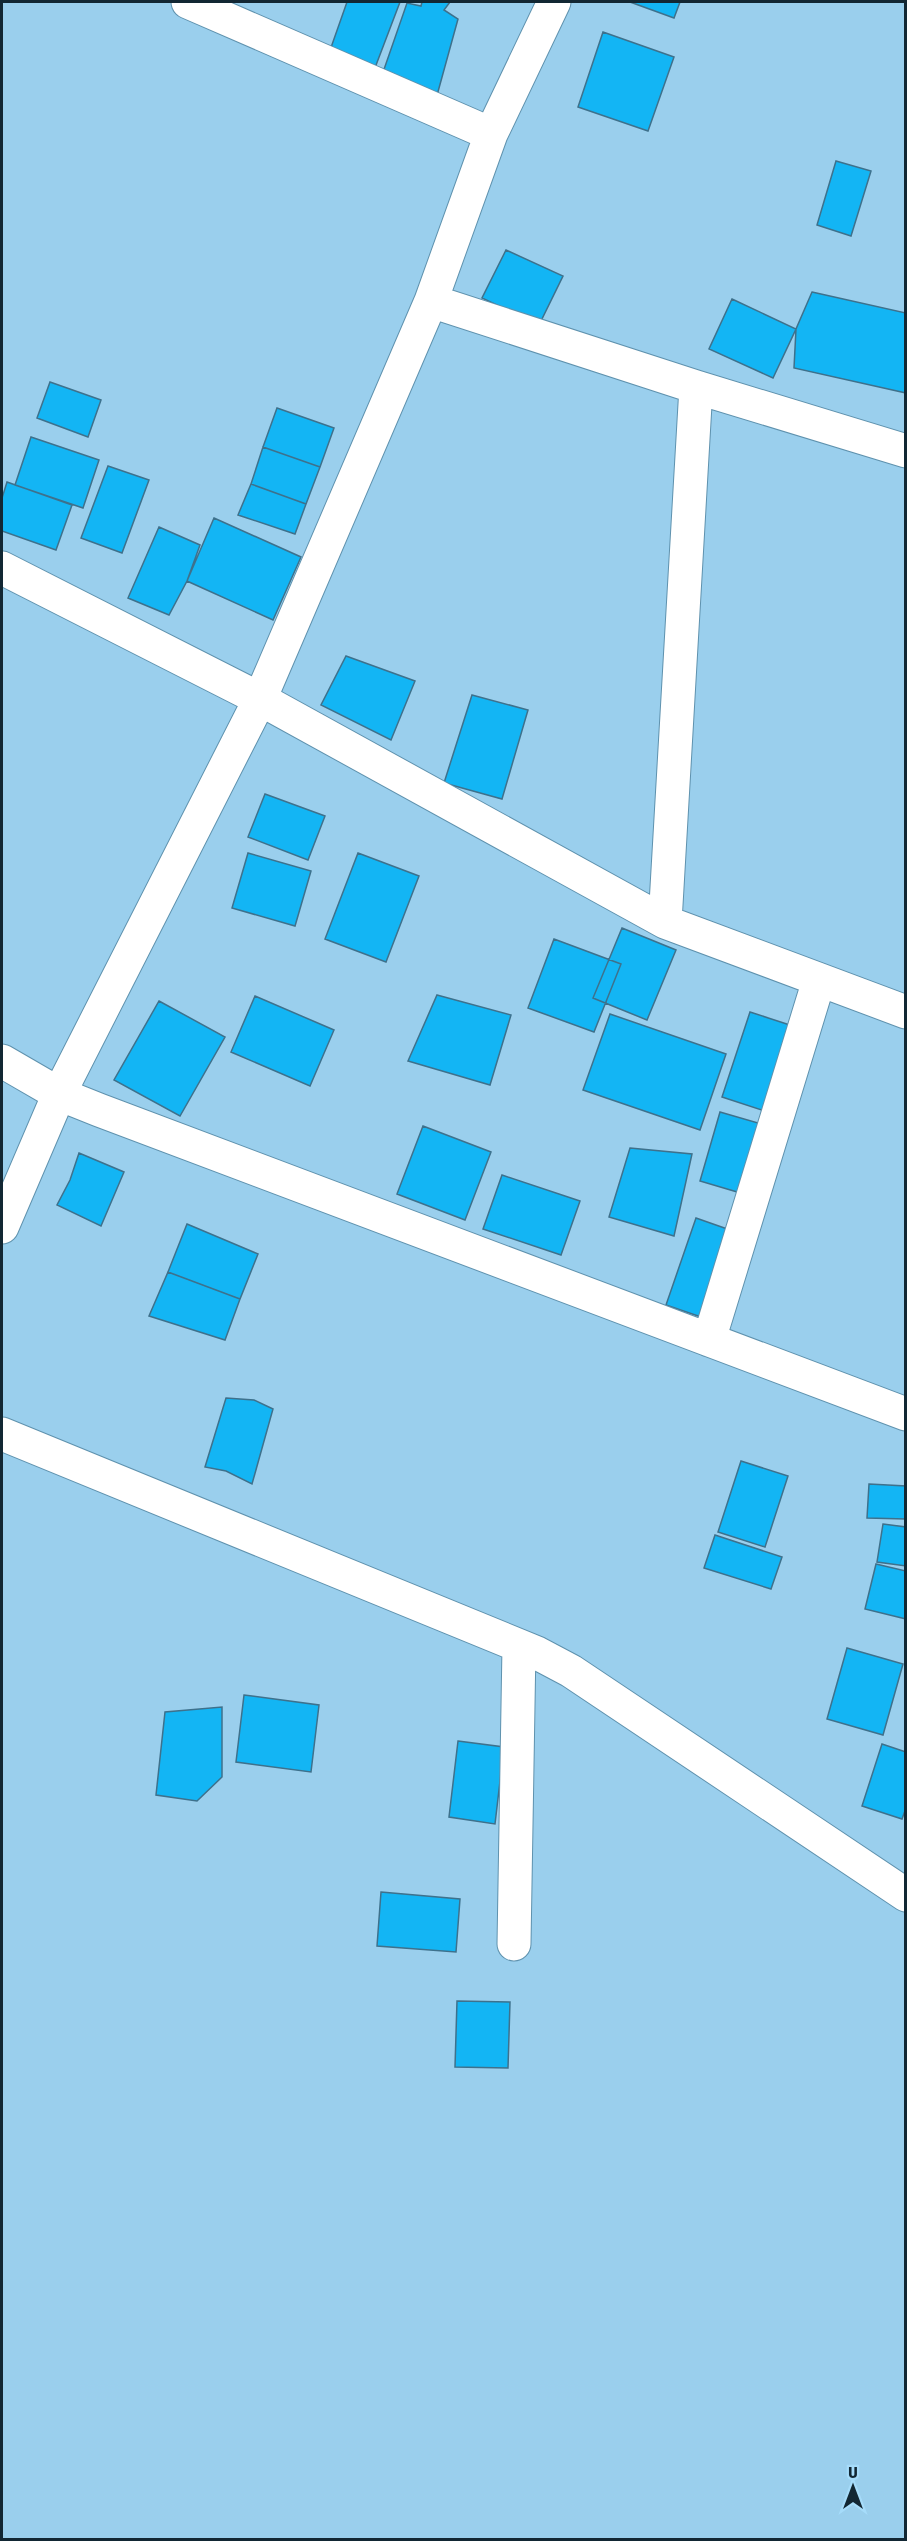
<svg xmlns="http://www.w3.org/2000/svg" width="907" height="2541" viewBox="0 0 907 2541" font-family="'Fira Sans Condensed',sans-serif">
<rect width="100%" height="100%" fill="#9acfed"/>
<path fill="#13b5f4" stroke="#3e718c" stroke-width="1.5" d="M 347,2 L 400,2 L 373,73 L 328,56 Z
M 422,2 L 450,2 L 444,10 L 458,19 L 436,99 L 381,78 L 407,3 L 421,6 Z
M 630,2 L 680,2 L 674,18 Z
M 603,32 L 674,57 L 648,131 L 578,107 Z
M 836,161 L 871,171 L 851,236 L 817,225 Z
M 506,250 L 563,276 L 539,325 L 482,298 Z
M 812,292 L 906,313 L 906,393 L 794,368 L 796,329 Z
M 732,299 L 796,329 L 773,378 L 709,349 Z
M 50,382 L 101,400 L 88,437 L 37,418 Z
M 277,408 L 334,428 L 320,467 L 263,447 Z
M 31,437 L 99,460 L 83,508 L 15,485 Z
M 263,447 L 320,467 L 306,504 L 251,484 Z
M 108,466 L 149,480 L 122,553 L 81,538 Z
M 7,482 L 72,505 L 56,550 L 2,531 L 2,498 Z
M 251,484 L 306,504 L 295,534 L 238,515 Z
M 214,518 L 301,557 L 273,620 L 187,581 Z
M 159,527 L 200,545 L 187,581 L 169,615 L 128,598 Z
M 346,656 L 415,681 L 391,740 L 321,705 Z
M 472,695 L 528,710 L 502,799 L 444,783 Z
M 265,794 L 325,816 L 308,860 L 248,837 Z
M 248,853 L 311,871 L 295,926 L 232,908 Z
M 358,853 L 419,876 L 386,962 L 325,939 Z
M 622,928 L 676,950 L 647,1020 L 593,998 Z
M 554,939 L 621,964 L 594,1032 L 528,1008 Z
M 437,995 L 511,1015 L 490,1085 L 408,1061 Z
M 255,996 L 334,1030 L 310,1086 L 231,1052 Z
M 159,1001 L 225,1037 L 180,1116 L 114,1080 Z
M 750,1012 L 796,1027 L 768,1112 L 722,1097 Z
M 610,1014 L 726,1054 L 700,1130 L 583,1090 Z
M 720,1112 L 765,1125 L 744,1194 L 700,1181 Z
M 423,1126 L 491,1152 L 465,1220 L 397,1194 Z
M 630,1148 L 692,1154 L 674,1236 L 609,1217 Z
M 79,1153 L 124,1172 L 101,1226 L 57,1205 L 70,1180 Z
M 502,1175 L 580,1201 L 561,1255 L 483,1229 Z
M 696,1218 L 733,1231 L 704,1318 L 666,1305 Z
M 187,1224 L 258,1254 L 240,1299 L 168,1272 Z
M 168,1272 L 240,1299 L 225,1340 L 149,1316 Z
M 226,1398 L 254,1400 L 273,1409 L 252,1484 L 226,1471 L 205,1467 Z
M 741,1461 L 788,1476 L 765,1547 L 718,1532 Z
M 869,1484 L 906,1486 L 906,1519 L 867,1518 Z
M 883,1524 L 906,1527 L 906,1566 L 877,1562 Z
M 715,1535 L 782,1557 L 771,1589 L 704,1568 Z
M 876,1564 L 906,1571 L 906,1619 L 865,1609 Z
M 847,1648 L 903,1664 L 883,1735 L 827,1719 Z
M 244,1695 L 319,1705 L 311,1772 L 236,1762 Z
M 222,1707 L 222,1777 L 197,1801 L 156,1795 L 165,1712 Z
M 458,1741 L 504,1747 L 495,1824 L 449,1817 Z
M 882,1744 L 906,1752 L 906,1808 L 902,1819 L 862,1806 Z
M 381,1892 L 460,1899 L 456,1952 L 377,1946 Z
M 457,2001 L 510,2002 L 508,2068 L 455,2067 Z"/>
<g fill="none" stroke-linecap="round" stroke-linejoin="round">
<g stroke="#5f92ae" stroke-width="35">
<path id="minor" d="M 188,2 L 491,134 L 554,2
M 431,301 L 696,387 L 906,451
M 2,568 L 260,699 L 665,922 L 906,1012
M 665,922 L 696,387
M 2,1061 L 59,1094 L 99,1110 L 906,1414
M 2,1227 L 59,1094 L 260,699 L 431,301 L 491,134
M 709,1340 L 819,980
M 2,1434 L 537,1653 L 571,1671 L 906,1895
M 514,1944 L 519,1646"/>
</g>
<use href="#minor" stroke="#fff" stroke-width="33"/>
</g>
<rect width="907" height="2541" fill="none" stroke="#122733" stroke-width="6"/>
<g transform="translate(853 2487)" stroke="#a6dcfa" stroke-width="4.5" paint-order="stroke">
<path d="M0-4.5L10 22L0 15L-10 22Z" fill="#122733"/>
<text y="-9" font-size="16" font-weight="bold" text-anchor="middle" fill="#122733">U</text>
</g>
</svg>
